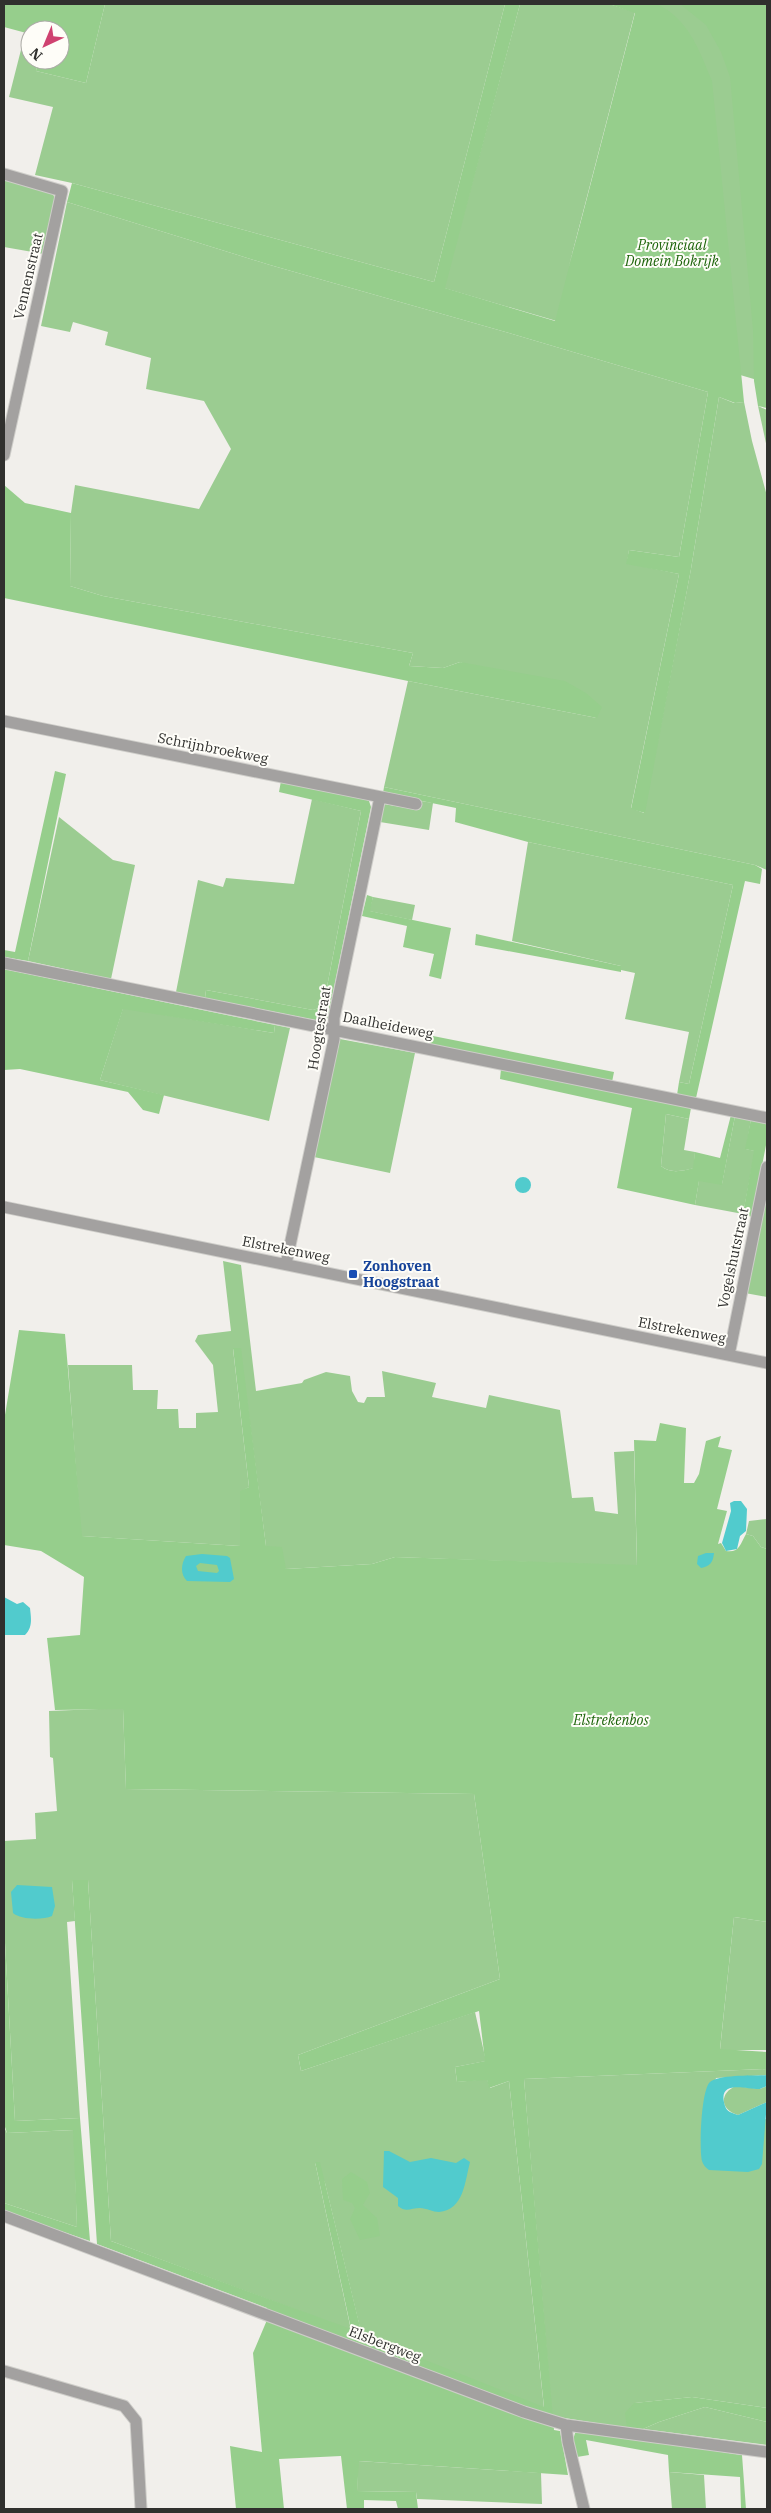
<svg xmlns="http://www.w3.org/2000/svg" width="771" height="2513" viewBox="0 0 771 2513" font-family="'IBM Plex Serif',serif">
<rect width="100%" height="100%" fill="#f1efeb"/>
<path fill="#9bcc91" d="M 105,4 L 505,4 L 434,282 L 72,183 L 35,175 L 53,107 L 9,97 L 25,34 L 30,34 L 30,60 L 38,60 L 36,71 L 86,83 Z
M 520,4 L 609,4 L 635,12 L 569,266 L 640,10 L 623,4 L 767,4 L 767,383 L 444,288 Z
M 4,178 L 52,192 L 56,201 L 44,254 L 4,247 Z
M 67,202 L 270,265 L 509,333 L 708,392 L 679,557 L 629,550 L 627,563 L 679,574 L 631,808 L 644,813 L 691,569 L 719,397 L 734,403 L 744,402 L 752,441 L 767,496 L 767,870 L 755,865 L 384,787 L 408,681 L 597,718 L 460,662 L 443,668 L 409,666 L 413,653 L 103,596 L 70,586 L 71,513 L 75,485 L 199,509 L 231,449 L 204,401 L 146,389 L 151,358 L 105,345 L 108,332 L 73,322 L 70,332 L 41,326 Z
M 758,406 L 767,410 L 767,448 Z
M 312,799 L 361,811 L 325,997 L 319,1008 L 313,1010 L 206,990 L 205,998 L 176,992 L 198,880 L 223,887 L 226,878 L 294,884 Z
M 421,801 L 433,803 L 429,830 L 380,822 L 384,804 L 419,810 Z
M 59,817 L 113,860 L 135,865 L 111,979 L 28,961 Z
M 528,842 L 733,885 L 689,1084 L 679,1082 L 689,1032 L 625,1019 L 635,973 L 621,970 L 621,966 L 512,941 Z
M 373,897 L 415,905 L 412,920 L 369,911 Z
M 123,1008 L 274,1033 L 275,1025 L 290,1028 L 269,1121 L 100,1080 Z
M 340,1039 L 415,1053 L 390,1173 L 314,1157 Z
M 666,1114 L 689,1119 L 684,1150 L 695,1152 L 694,1168 C 682,1171 671,1174 661,1166 Z
M 735,1116 L 751,1119 L 746,1149 L 755,1151 L 743,1214 L 695,1205 L 699,1180 L 722,1184 Z
M 767,1185 L 767,1297 L 745,1293 Z
M 223,1261 L 241,1265 L 256,1391 L 302,1383 L 304,1380 L 326,1372 L 350,1376 L 352,1391 L 358,1402 L 364,1403 L 367,1397 L 385,1397 L 382,1371 L 436,1383 L 432,1397 L 486,1408 L 489,1395 L 560,1410 L 572,1498 L 593,1497 L 595,1511 L 618,1514 L 614,1452 L 634,1451 L 637,1566 L 395,1557 L 372,1564 L 286,1569 L 266,1546 L 240,1348 L 233,1349 L 249,1487 L 240,1492 L 240,1546 L 81,1536 L 68,1365 L 132,1365 L 133,1390 L 158,1390 L 157,1409 L 178,1409 L 179,1428 L 196,1428 L 196,1413 L 218,1412 L 213,1365 L 195,1341 L 198,1335 L 231,1331 Z
M 767,1519 L 767,1549 L 761,1547 L 753,1536 L 746,1534 L 749,1521 Z
M 123,1708 L 126,1789 L 474,1794 L 500,1979 L 298,2055 L 301,2071 L 475,2012 L 486,2061 L 455,2067 L 457,2082 L 487,2079 L 490,2088 L 509,2081 L 544,2408 L 362,2336 L 325,2183 L 315,2162 L 351,2330 L 111,2241 L 88,1880 L 72,1880 L 75,1921 L 67,1922 L 80,2118 L 15,2121 L 4,1925 L 4,1841 L 36,1839 L 35,1813 L 57,1811 L 53,1758 L 50,1757 L 49,1711 Z
M 734,1917 L 767,1922 L 767,2050 L 720,2050 Z
M 767,2069 L 767,2075 L 716,2078 L 702,2124 L 767,2119 L 767,2408 L 692,2397 L 635,2403 L 627,2428 L 552,2416 L 524,2079 Z
M 736,2086 L 760,2089 L 767,2086 L 767,2102 L 738,2115 C 720,2110 719,2093 736,2086 Z
M 4,2127 L 7,2133 L 74,2130 L 77,2227 L 4,2203 Z
M 705,2407 L 767,2422 L 767,2445 L 643,2429 L 659,2422 Z
M 358,2461 L 541,2473 L 542,2504 L 417,2499 L 416,2492 L 357,2491 Z
M 669,2472 L 704,2475 L 706,2509 L 672,2509 Z"/>
<path fill="#96ce8c" d="M 4,4 L 105,4 L 86,83 L 36,71 L 38,60 L 60,60 L 60,30 L 30,30 L 30,34 L 4,27 Z
M 505,4 L 520,4 L 445,288 L 555,321 L 635,13 L 609,4 C 622,4 643,0 656,4 C 688,17 700,52 712,81 L 744,402 L 735,403 L 719,397 L 691,569 L 645,813 L 631,809 L 679,574 L 626,564 L 629,550 L 679,557 L 708,392 L 509,333 L 270,265 L 67,202 L 72,183 L 434,282 Z
M 680,4 L 767,4 L 767,408 L 758,406 L 754,381 L 753,330 L 730,77 L 721,52 L 706,25 Z
M 4,485 L 25,503 L 71,513 L 70,586 L 103,596 L 413,653 L 409,666 L 443,668 L 460,662 L 565,681 L 586,693 L 602,707 L 597,718 L 408,681 L 4,598 Z
M 55,771 L 66,774 L 28,961 L 4,957 L 4,950 L 15,952 Z
M 281,781 L 364,798 L 369,801 L 371,807 L 328,1017 L 325,1022 L 205,998 L 206,990 L 313,1010 L 319,1008 L 325,997 L 361,811 L 279,792 Z
M 384,787 L 755,865 L 762,869 L 760,884 L 745,881 L 696,1098 L 677,1095 L 679,1082 L 689,1084 L 733,885 L 528,842 L 455,822 L 456,808 L 383,793 Z
M 367,895 L 373,897 L 370,911 L 451,928 L 441,979 L 429,976 L 434,954 L 403,947 L 407,926 L 362,916 Z
M 476,934 L 621,966 L 621,972 L 475,945 Z
M 4,969 L 275,1025 L 274,1033 L 123,1009 L 100,1080 L 164,1095 L 159,1114 L 143,1110 L 128,1092 L 20,1069 L 4,1070 Z
M 428,1035 L 614,1072 L 612,1082 L 424,1043 Z
M 501,1069 L 691,1108 L 689,1119 L 666,1114 L 661,1166 C 671,1174 682,1171 693,1168 L 695,1152 L 720,1158 L 731,1115 L 735,1116 L 722,1185 L 699,1181 L 695,1205 L 617,1188 L 632,1108 L 500,1079 Z
M 751,1119 L 767,1124 L 767,1140 L 752,1217 L 743,1214 L 754,1151 L 745,1149 Z
M 19,1330 L 65,1334 L 82,1536 L 240,1546 L 240,1491 L 249,1487 L 233,1348 L 241,1348 L 266,1546 L 282,1547 L 286,1569 L 372,1564 L 395,1557 L 637,1565 L 634,1440 L 656,1441 L 660,1423 L 686,1428 L 684,1483 L 694,1483 L 699,1474 L 706,1441 L 721,1436 L 718,1447 L 732,1450 L 717,1509 L 727,1511 L 718,1544 L 721,1543 L 726,1551 C 739,1553 740,1545 746,1534 L 753,1536 L 761,1547 L 767,1549 L 767,1922 L 734,1917 L 720,2049 L 767,2052 L 767,2069 L 524,2079 L 554,2430 L 560,2431 L 568,2475 L 359,2461 L 357,2491 L 416,2492 L 418,2509 L 398,2509 L 396,2501 L 364,2500 L 364,2509 L 347,2509 L 341,2456 L 279,2459 L 284,2509 L 236,2509 L 230,2446 L 262,2452 L 253,2353 L 267,2320 L 267,2308 L 97,2244 L 72,1880 L 88,1880 L 111,2241 L 351,2329 L 315,2162 L 320,2162 L 362,2335 L 544,2407 L 509,2081 L 489,2088 L 487,2080 L 457,2082 L 455,2067 L 485,2061 L 479,2011 L 301,2071 L 298,2055 L 500,1979 L 474,1794 L 126,1789 L 123,1709 L 55,1710 L 47,1638 L 80,1635 L 84,1577 L 41,1551 L 4,1545 L 4,1421 Z
M 4,1925 L 15,2121 L 80,2118 L 90,2241 L 4,2212 L 4,2203 L 77,2227 L 73,2130 L 7,2133 L 5,2127 Z
M 351,2172 L 367,2182 L 370,2193 L 363,2205 L 377,2218 L 380,2236 L 360,2240 L 350,2219 L 355,2208 L 352,2203 L 343,2200 L 342,2179 Z
M 692,2397 L 767,2408 L 767,2422 L 705,2407 L 659,2422 L 643,2429 L 627,2428 L 625,2413 L 634,2403 Z
M 582,2431 L 742,2455 L 746,2509 L 741,2509 L 740,2477 L 669,2472 L 668,2455 L 586,2440 L 589,2455 L 577,2457 L 573,2440 L 575,2433 Z"/>
<path fill="#51cbcd" fill-rule="evenodd" d="M515 1185a8 8 0 1 1 16 0a8 8 0 1 1-16 0Z
M 734,1501 L 741,1501 L 747,1509 L 746,1531 L 740,1536 L 737,1549 L 726,1551 L 722,1543 L 731,1511 L 730,1503 Z
M 706,1553 L 714,1553 C 713,1563 710,1566 701,1568 L 697,1564 L 698,1556 Z
M 202,1554 L 227,1556 L 230,1558 L 234,1579 L 230,1582 L 187,1581 C 180,1574 181,1564 186,1556 ZM 200,1563 L 217,1565 L 219,1571 L 217,1573 L 198,1571 L 196,1566 Z
M 4,1597 L 17,1604 L 23,1602 L 30,1608 C 31,1618 33,1627 25,1635 L 4,1635 Z
M 17,1885 L 52,1887 L 55,1906 L 52,1916 C 43,1920 21,1920 13,1913 L 11,1892 Z
M 767,2075 L 767,2086 C 767,2086 760,2089 760,2089 C 748,2090 716,2078 725,2106 C 727,2112 732,2113 738,2115 L 767,2102 L 762,2164 L 759,2169 L 748,2172 L 709,2170 C 706,2168 703,2165 702,2161 C 699,2149 701,2090 710,2082 C 719,2074 755,2076 767,2075 Z
M 384,2151 L 389,2151 L 410,2162 L 431,2158 L 456,2163 L 464,2158 L 470,2162 C 465,2181 464,2210 439,2212 C 433,2212 426,2208 420,2208 C 411,2208 406,2213 398,2206 L 398,2198 L 383,2187 Z"/>
<g fill="none" stroke-linecap="round" stroke-linejoin="round">
<g stroke="#cecdc9" stroke-width="13">
<path id="minor" d="M 4,174 L 62,191 L 4,455
M 4,721 L 416,804
M 4,963 L 767,1118
M 4,1207 L 767,1363
M 286,1264 L 334,1039 L 334,1018 L 380,797
M 729,1355 L 767,1167
M 4,2216 L 524,2412 L 566,2425 L 767,2452
M 4,2371 L 124,2406 L 136,2421 L 141,2509
M 566,2425 L 568,2442 L 584,2509"/>
</g>
<use href="#minor" stroke="#a3a1a0" stroke-width="11"/>
</g>
<rect fill="#1a4fb4" stroke="#fefdf8" stroke-width="2" x="348" y="1269" width="10" height="10" rx="2.5"/>
<g text-anchor="middle" dominant-baseline="central" stroke-width="4" stroke-linejoin="round" paint-order="stroke">
<g font-size="14" font-style="italic" fill="#1c640a" stroke="#fefdf8">
<text x="672" y="245">Provinciaal<tspan x="672" dy="16">Domein Bokrijk</tspan></text>
<text x="611" y="1720">Elstrekenbos</text>
</g>
<g font-size="14" fill="#30302e" stroke="#fefdf8">
<text transform="translate(28 276) rotate(-77)">Vennenstraat</text>
<text transform="translate(213 748) rotate(11)">Schrijnbroekweg</text>
<text transform="translate(388 1025) rotate(11)">Daalheideweg</text>
<text transform="translate(319 1028) rotate(-81)">Hoogtestraat</text>
<text transform="translate(286 1249) rotate(11)">Elstrekenweg</text>
<text transform="translate(733 1258) rotate(-78)">Vogelshutstraat</text>
<text transform="translate(682 1330) rotate(11)">Elstrekenweg</text>
<text transform="translate(385 2344) rotate(21)">Elsbergweg</text>
</g>
<g font-size="14" font-weight="bold" fill="#164399" stroke="#fefdf8" text-anchor="start">
<text x="363" y="1266">Zonhoven<tspan x="363" dy="16">Hoogstraat</tspan></text>
</g>
</g>
<rect width="771" height="2513" fill="none" stroke="#30302e" stroke-width="10"/>
<g transform="translate(45 45) rotate(224)"><circle r="24" fill="#fefdf8" stroke="#acaba7"/>
<path d="M0-4L9 19L0 12L-9 19Z" fill="#cf4270"/>
<text y="-8" font-size="14" font-weight="bold" text-anchor="middle" fill="#30302e">N</text>
</g>
</svg>
